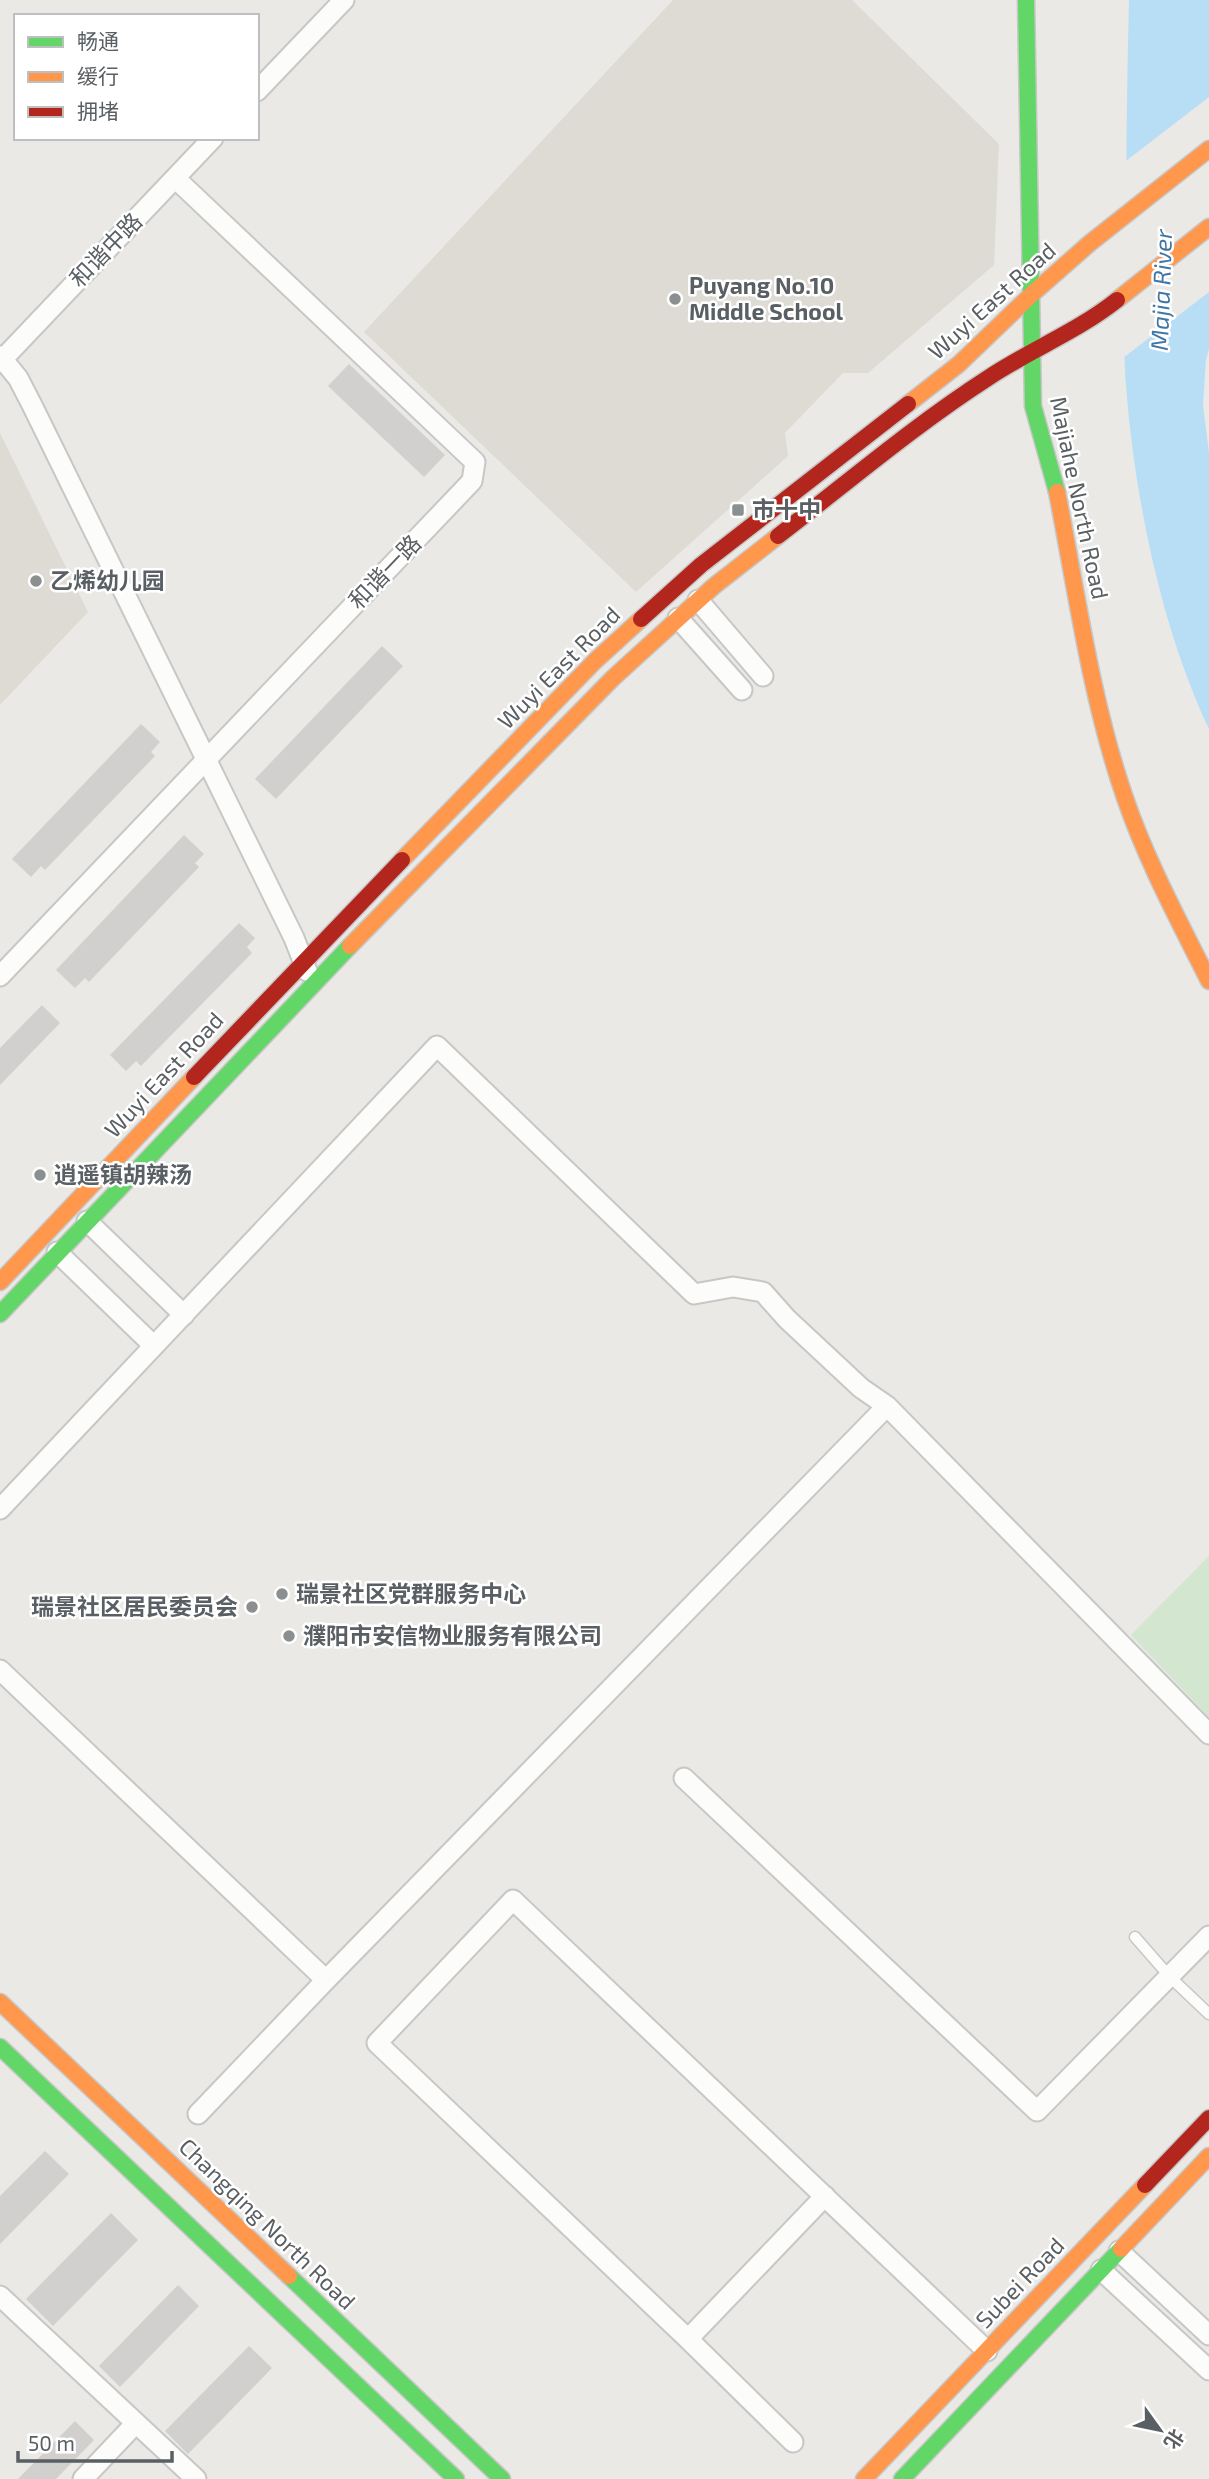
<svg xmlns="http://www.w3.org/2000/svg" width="1209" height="2479" font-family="'Exo 2','Noto Sans SC',sans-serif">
	<rect width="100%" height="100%" fill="#eae9e5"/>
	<path fill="#dedbd4" d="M673 0H852L999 144 994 265 868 373H843L785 433 788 456 636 592 364 332Z
		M0 433 88 612 0 705Z"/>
	<path fill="#d3e6d0" d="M1209 1556V1717L1131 1635Z"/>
	<path fill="#b8def6" d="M1129 0H1209V349L1206 360 1203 405 1209 453V729C1161 627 1135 499 1126 386 1122 338 1126 287 1126 238 1126 159 1127 79 1129 0Z"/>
	<path fill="#eae9e5" d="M1209 97V292L1123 358 1122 164Z"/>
	<path fill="#d1d0ce" d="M349 364 445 455 424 477 328 386Z
		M382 646 403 666 276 799 255 779Z
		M141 724 160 742 151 752 155 756 45 870 41 866 31 877 12 859Z
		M184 835 204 854 195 863 199 867 89 982 85 978 75 988 56 970Z
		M239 923 255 938 247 947 252 953 141 1066 136 1061 126 1071 110 1055Z
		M42 1005 60 1023 0 1085V1048Z
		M45 2151 69 2174 0 2244V2196Z
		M111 2213 138 2240 53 2326 26 2299Z
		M178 2285 199 2306 120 2387 99 2366Z
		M249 2346 272 2368 188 2454 165 2431Z
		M75 2421 94 2440 56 2479H18Z"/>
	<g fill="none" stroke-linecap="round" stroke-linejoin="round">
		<defs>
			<path id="lane" d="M1135 1937 1170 1977 1209 2014"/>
			<path id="street" d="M257 91 344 0
				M0 356 18 378 32 405 294 938 307 971
				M0 362 213 138
				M698 600 763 676
				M678 618 742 690
				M0 976 472 481 475 462 175 178
				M87 1221 184 1315
				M57 1252 154 1346
				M0 1509 437 1046 694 1294 733 1287 763 1292 787 1319 861 1388 887 1406 1209 1734
				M0 1670 326 1980
				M684 1778 1037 2111 1209 1936
				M198 2114 326 1980 887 1406
				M1119 2251 1209 2335
				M1101 2270 1209 2370
				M0 2296 196 2479
				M688 2339 825 2196
				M793 2442 688 2339 377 2043 513 1900 987 2351
				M83 2479 136 2423"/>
			<path id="fast" d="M1026 0 1033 406 1057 492
				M0 1314 350 946
				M0 2047 456 2479
				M289 2276 502 2479
				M902 2479 1121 2249"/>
			<path id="slow" d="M1117 300 1209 227
				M908 404 959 364 1032 294 1090 243 1209 149
				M1057 492C1077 594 1091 700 1125 798 1147 862 1179 921 1209 981
				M402 860 595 661 641 619
				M350 946 613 678 714 586 778 536
				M0 1282 194 1077
				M0 2002 289 2276
				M1121 2249 1209 2156
				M864 2479 1145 2185"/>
			<path id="jam" d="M778 536C847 483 915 425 988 378 1030 350 1078 331 1117 300
				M641 619 701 565 908 404
				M194 1077 402 860
				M1145 2185 1209 2118"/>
		</defs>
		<use href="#lane" stroke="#c7c7c7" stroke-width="13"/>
		<use href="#street" stroke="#c7c7c7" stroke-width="23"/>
		<use href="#fast" stroke="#c7c7c7" stroke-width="19"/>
		<use href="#slow" stroke="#c7c7c7" stroke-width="19"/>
		<use href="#jam" stroke="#c7c7c7" stroke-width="19"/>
		<use href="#lane" stroke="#fcfcfb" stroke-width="10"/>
		<use href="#street" stroke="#fcfcfb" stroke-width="19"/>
		<use href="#fast" stroke="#63d668" stroke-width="16"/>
		<use href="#slow" stroke="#ff974d" stroke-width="16"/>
		<use href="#jam" stroke="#b3261e" stroke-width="16"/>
	</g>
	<g fill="#8c8f90" stroke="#fff" stroke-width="2.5">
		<circle cx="675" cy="299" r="7"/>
		<rect x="731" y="503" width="14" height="14" rx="3.5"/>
		<circle cx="36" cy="581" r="7"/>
		<circle cx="40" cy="1175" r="7"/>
		<circle cx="282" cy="1594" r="7"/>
		<circle cx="252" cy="1607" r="7"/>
		<circle cx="289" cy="1636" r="7"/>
	</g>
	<g text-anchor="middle" stroke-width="5" stroke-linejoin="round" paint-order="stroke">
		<g font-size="23" fill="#5a5f63" stroke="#fff">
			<text transform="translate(106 250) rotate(-46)" y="8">和谐中路</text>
			<text transform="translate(992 301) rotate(-42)" y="8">Wuyi East Road</text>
			<text transform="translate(1079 498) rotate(78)" y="8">Majiahe North Road</text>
			<text transform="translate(385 572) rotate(-46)" y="8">和谐一路</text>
			<text transform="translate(559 668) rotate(-45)" y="8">Wuyi East Road</text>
			<text transform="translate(164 1075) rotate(-47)" y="8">Wuyi East Road</text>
			<text transform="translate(267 2224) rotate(44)" y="8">Changqing North Road</text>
			<text transform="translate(1020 2283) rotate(-46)" y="8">Subei Road</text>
		</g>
		<g font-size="23" font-weight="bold" fill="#5a5f63" stroke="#fff" text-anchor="start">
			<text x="689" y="294">Puyang No.10<tspan x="689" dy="26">Middle School</tspan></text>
			<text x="752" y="518">市十中</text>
			<text x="50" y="589">乙烯幼儿园</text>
			<text x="54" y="1183">逍遥镇胡辣汤</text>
			<text x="296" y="1602">瑞景社区党群服务中心</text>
			<text x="238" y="1615" text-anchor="end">瑞景社区居民委员会</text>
			<text x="303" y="1644">濮阳市安信物业服务有限公司</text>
		</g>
		<g font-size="24" font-style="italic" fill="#3e76a5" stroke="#fff">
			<text transform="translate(1162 290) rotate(-88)" y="8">Majia River</text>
		</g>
	</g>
	<rect x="14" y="14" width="245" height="126" fill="#ffffff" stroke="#bdbfc1" stroke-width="2"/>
	<rect x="28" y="37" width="35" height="10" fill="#63d668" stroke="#bdbfc1" stroke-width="2"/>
	<text x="77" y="49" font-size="21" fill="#5a5f63">畅通</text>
	<rect x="28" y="72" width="35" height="10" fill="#ff974d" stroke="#bdbfc1" stroke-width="2"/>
	<text x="77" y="84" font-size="21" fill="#5a5f63">缓行</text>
	<rect x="28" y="107" width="35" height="10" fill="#b3261e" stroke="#bdbfc1" stroke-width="2"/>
	<text x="77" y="119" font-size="21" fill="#5a5f63">拥堵</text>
	<g transform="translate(1160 2430) rotate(123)" stroke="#ffffff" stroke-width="5" paint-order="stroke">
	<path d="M0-5L12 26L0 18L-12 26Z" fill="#5a5f63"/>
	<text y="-10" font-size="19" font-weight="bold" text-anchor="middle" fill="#5a5f63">北</text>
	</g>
	<path d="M18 2451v10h154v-10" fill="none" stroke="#5a5f63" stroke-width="3.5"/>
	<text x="28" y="2451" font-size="21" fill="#5a5f63" stroke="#ffffff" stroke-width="5" paint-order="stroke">50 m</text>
</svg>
